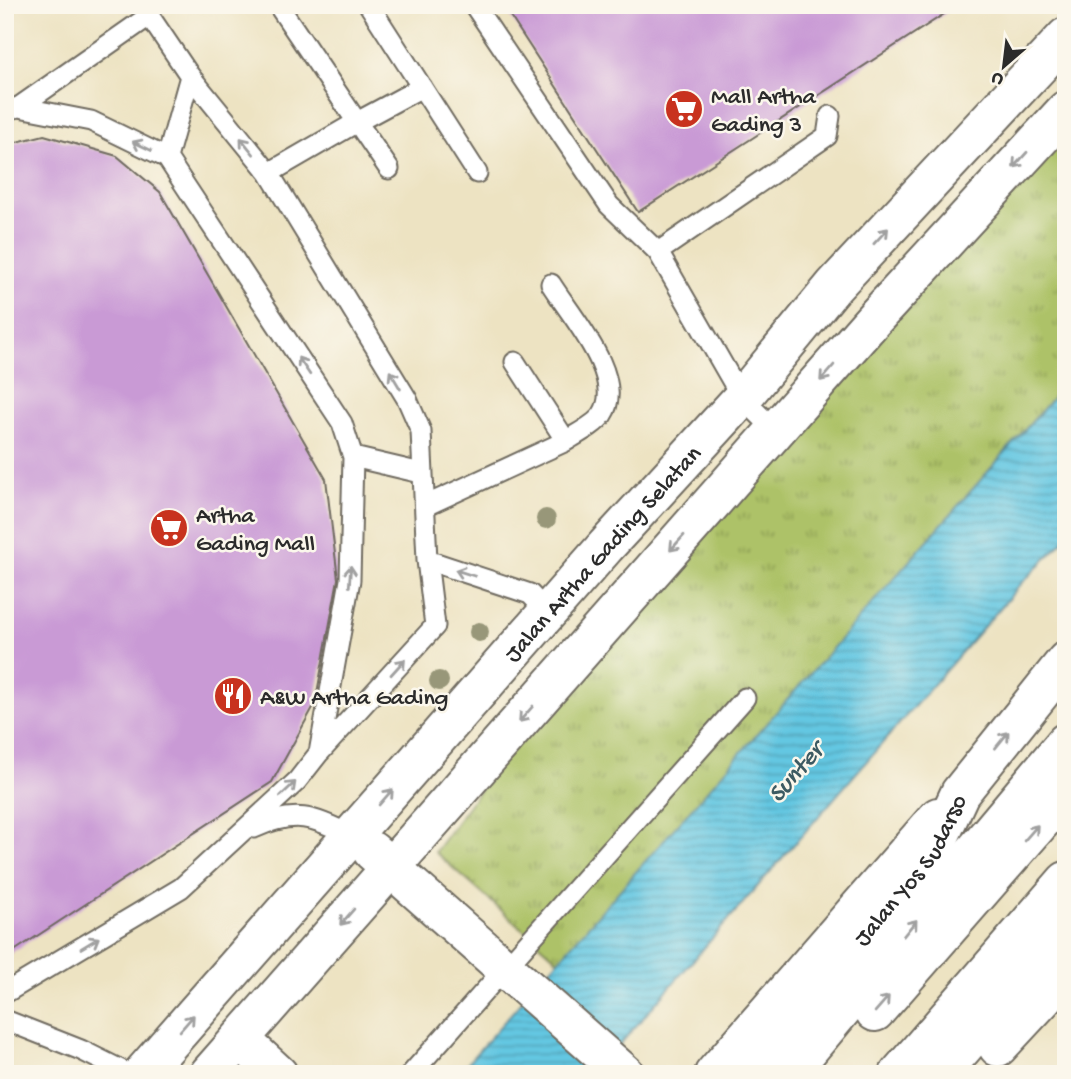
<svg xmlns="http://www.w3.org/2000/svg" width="1071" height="1079" font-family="'Gochi Hand',sans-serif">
	<defs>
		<pattern id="grass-tufts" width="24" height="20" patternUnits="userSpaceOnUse" patternTransform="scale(1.75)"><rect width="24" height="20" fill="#adc267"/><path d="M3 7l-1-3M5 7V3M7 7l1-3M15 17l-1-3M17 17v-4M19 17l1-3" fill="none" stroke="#8d9e55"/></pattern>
		<pattern id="water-rules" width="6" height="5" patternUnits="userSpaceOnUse" patternTransform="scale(1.75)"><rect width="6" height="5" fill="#64c7e2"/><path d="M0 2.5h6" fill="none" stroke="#53a2b7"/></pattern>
	</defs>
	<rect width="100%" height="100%" fill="#fbf7ec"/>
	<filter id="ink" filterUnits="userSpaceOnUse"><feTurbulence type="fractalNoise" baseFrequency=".0143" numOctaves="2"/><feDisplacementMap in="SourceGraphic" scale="14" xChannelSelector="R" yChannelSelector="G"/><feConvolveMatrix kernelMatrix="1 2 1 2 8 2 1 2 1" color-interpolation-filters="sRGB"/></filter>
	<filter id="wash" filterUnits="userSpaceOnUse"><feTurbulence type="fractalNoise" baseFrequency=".00686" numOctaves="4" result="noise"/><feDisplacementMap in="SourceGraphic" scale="28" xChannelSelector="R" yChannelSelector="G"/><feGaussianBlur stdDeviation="1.57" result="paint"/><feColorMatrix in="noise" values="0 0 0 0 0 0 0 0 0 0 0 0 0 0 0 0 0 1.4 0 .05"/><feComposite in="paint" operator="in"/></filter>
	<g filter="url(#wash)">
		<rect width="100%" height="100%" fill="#ede3c2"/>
		<path fill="url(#grass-tufts)" stroke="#6c7649" stroke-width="2" d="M1066 110V383L559 961 435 852 584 646Z"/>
		<path fill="url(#water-rules)" stroke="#487986" stroke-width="2" d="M1066 383V538L1021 584 594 1074H458Z"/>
		<g id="blocks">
			<path fill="#c99ad5" d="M503 5H958L638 212Z
				M44 135 117 156 160 192 326 479 338 579 315 704 272 782 5 957V145Z"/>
		</g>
	</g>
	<g filter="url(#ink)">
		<use href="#blocks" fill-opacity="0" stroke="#6f6b60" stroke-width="2"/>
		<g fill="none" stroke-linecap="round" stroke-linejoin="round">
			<defs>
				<path id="lane" d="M142 5 190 76 269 173 407 399 421 431 427 560 530 594 548 613
					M278 5 357 122 422 87
					M369 5 477 173
					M474 5 609 205 658 252 742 398 777 432
					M19 107 149 16
					M5 110 19 107 91 121 167 158 342 423 353 457 350 580 319 753 297 781 181 888 5 993
					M167 158 190 76
					M269 173 357 122 389 169
					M658 252 827 136 830 116
					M551 284C571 316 627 379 602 415 594 426 576 434 566 441
					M353 457 421 473
					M425 506 566 441 515 362
					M320 752 435 626 427 560
					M254 828C294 810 314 816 351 836
					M5 1020 81 1050 129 1074
					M411 1074 745 698"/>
				<g id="secondary">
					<path d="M372 851 625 1074"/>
					<path d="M240 1039 278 1074"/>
					<path id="s1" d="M142 1074 606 546 742 398 834 286 1066 37"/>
					<path d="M209 1074 872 321 1066 110"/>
					<path d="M714 1074 938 817"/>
				</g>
				<g id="highway">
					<path d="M875 1012 1066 793"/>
					<path d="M998 1047 1066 974"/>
					<path id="s2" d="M747 1074 932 853 960 793 1066 661"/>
					<path d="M788 1074 1066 742"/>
					<path d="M899 1074 1066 881"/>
					<path d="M940 1074 1066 929"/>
				</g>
			</defs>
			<use href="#lane" stroke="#6f6b60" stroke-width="23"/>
			<use href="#secondary" stroke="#6f6b60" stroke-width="42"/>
			<use href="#highway" stroke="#6f6b60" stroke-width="42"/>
			<use href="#lane" stroke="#fff" stroke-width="19"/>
			<use href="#secondary" stroke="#fff" stroke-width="38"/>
			<use href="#highway" stroke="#fff" stroke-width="38"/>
		</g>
		<g fill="#989779">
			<circle cx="546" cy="519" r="10"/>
			<circle cx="479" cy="632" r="10"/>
			<circle cx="439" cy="681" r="10"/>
		</g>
		<defs><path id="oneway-shaft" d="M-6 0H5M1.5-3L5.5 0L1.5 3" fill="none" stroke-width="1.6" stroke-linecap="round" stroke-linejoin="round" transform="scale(1.75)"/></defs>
		<g stroke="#a0a0a0">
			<use href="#oneway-shaft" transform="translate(142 146) rotate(-154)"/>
			<use href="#oneway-shaft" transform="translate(247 146) rotate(-129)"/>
			<use href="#oneway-shaft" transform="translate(1020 160) rotate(132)"/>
			<use href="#oneway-shaft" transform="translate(881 236) rotate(-47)"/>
			<use href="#oneway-shaft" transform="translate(304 366) rotate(-124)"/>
			<use href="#oneway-shaft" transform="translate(827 373) rotate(131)"/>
			<use href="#oneway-shaft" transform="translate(395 380) rotate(-121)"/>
			<use href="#oneway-shaft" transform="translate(677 543) rotate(132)"/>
			<use href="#oneway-shaft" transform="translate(465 573) rotate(-162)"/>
			<use href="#oneway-shaft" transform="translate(350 576) rotate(-86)"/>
			<use href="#oneway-shaft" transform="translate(398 667) rotate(-48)"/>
			<use href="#oneway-shaft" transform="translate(526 714) rotate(131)"/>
			<use href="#oneway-shaft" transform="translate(1002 740) rotate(-51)"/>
			<use href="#oneway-shaft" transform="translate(288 789) rotate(-44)"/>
			<use href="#oneway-shaft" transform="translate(386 797) rotate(-49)"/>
			<use href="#oneway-shaft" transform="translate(1031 833) rotate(-49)"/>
			<use href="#oneway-shaft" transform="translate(347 917) rotate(131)"/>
			<use href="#oneway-shaft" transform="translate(910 928) rotate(-51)"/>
			<use href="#oneway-shaft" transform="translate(90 943) rotate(-31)"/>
			<use href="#oneway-shaft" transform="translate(882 1004) rotate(-49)"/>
			<use href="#oneway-shaft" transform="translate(187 1023) rotate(-49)"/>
		</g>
	</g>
	<defs>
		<symbol id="supermarket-disc" viewBox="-11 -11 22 22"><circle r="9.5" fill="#c8321e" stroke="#fbf7ec"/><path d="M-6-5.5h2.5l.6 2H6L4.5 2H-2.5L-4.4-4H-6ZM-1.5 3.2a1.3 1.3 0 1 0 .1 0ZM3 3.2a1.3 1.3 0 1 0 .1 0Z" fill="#fff"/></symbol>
		<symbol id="restaurant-disc" viewBox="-11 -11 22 22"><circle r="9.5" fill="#c8321e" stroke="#fbf7ec"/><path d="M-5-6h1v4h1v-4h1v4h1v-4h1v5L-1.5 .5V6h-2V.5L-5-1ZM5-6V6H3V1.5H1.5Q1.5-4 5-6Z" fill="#fff"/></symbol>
	</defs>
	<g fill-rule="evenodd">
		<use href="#supermarket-disc" x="662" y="87" width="44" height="44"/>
		<use href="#supermarket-disc" x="147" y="506" width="44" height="44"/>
		<use href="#restaurant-disc" x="211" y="674" width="44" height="44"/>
	</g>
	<g text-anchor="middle" stroke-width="5" stroke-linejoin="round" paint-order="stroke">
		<g font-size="24" fill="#2b2b2b" stroke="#fbf7ec" text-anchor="start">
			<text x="711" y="103">Mall Artha<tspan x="711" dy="28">Gading 3</tspan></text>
			<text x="196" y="522">Artha<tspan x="196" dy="28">Gading Mall</tspan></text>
			<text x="260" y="704">A&amp;W Artha Gading</text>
		</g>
		<g font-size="24" fill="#2b2b2b" stroke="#fbf7ec">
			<text dy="8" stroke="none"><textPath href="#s1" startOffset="695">Jalan Artha Gading Selatan</textPath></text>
			<text dy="8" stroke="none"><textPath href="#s2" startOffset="262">Jalan Yos Sudarso</textPath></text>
		</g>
		<g font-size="26" font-style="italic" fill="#3c5a62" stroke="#fbf7ec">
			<text transform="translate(794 771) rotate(-49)" y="9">Sunter</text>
		</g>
	</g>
	<rect width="1071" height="1079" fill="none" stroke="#fbf7ec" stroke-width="28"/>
	<g transform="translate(1004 66) rotate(208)" stroke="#fbf7ec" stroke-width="5" paint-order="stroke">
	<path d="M0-5L12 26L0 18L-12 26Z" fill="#2b2b2b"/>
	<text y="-10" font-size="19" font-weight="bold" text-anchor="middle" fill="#2b2b2b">U</text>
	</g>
</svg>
